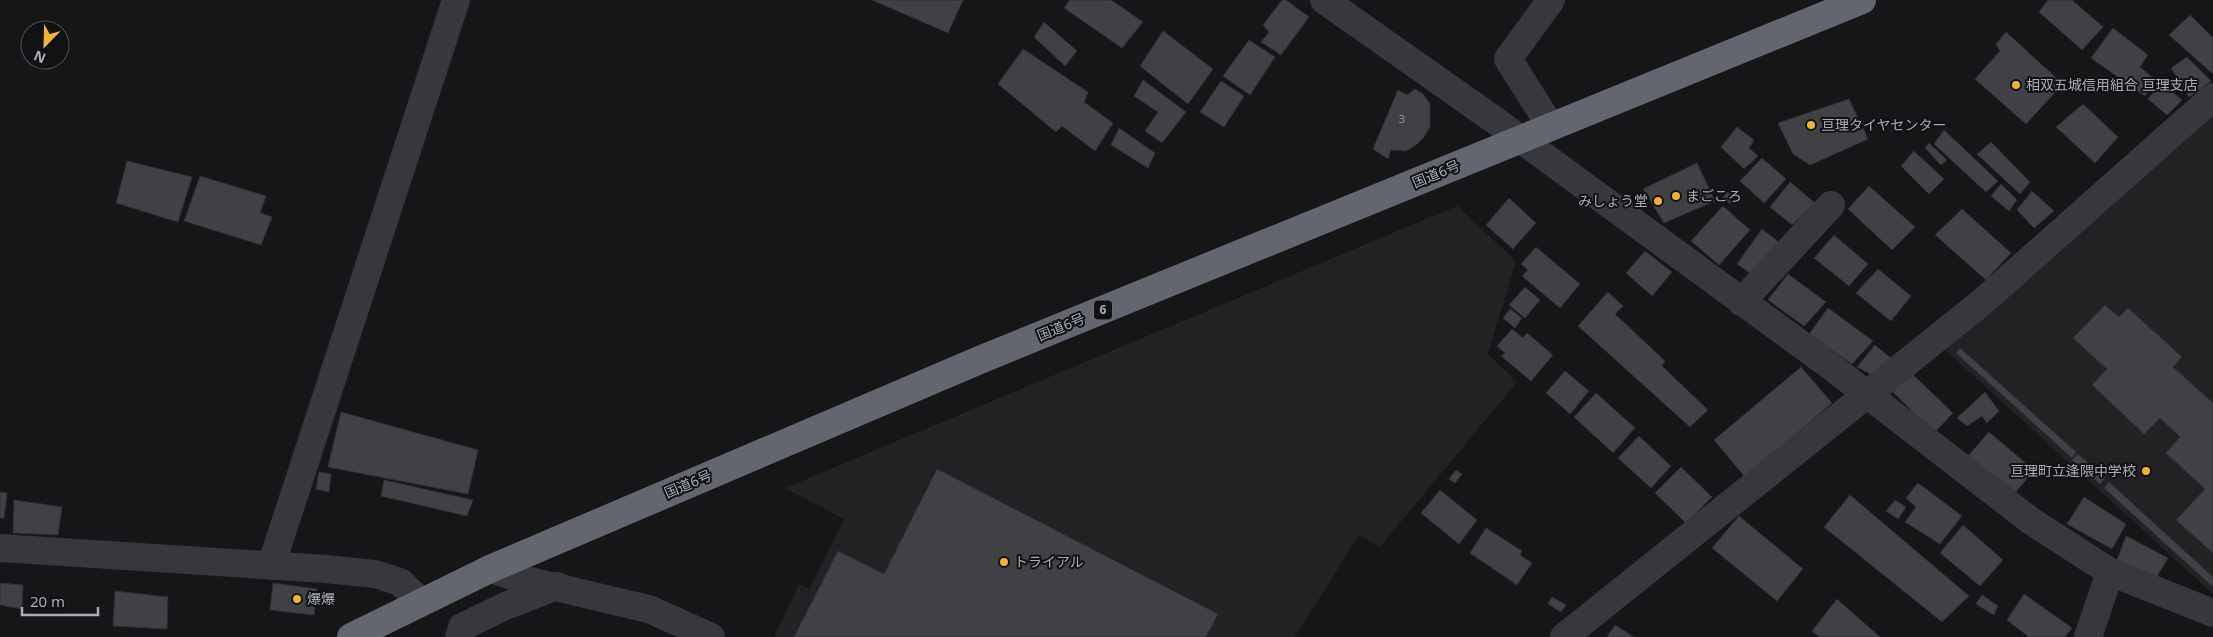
<svg xmlns="http://www.w3.org/2000/svg" width="2213" height="637" font-family="'Noto Sans','Noto Sans JP',sans-serif">
	<rect width="100%" height="100%" fill="#161618"/>
	<path fill="#222225" d="M2213 109V594L1943 348Z
		M1457 206 1516 261 1488 354 1517 382 1380 547 1359 535 1295 637H774L799 584 809 589 844 519 785 488Z"/>
	<path fill="#404145" stroke="#303034" d="M872 0H963L948 33Z
		M1070 0H1111L1143 22 1122 48 1064 8Z
		M1282 0H1286L1309 17 1281 55 1261 42 1269 32 1263 25Z
		M2048 0H2072L2103 27 2082 50 2039 12Z
		M2190 15 2213 38V74L2169 35Z
		M1044 22 1077 51 1065 66 1034 37Z
		M2113 28 2148 55 2140 67 2157 81 2145 96 2091 58Z
		M1163 31 1213 69 1188 104 1140 66Z
		M2006 32 2063 84 2026 124 1975 79 2000 51 1996 44Z
		M1249 40 1275 57 1250 95 1223 76Z
		M1023 49 1088 92 1084 102 1113 123 1095 151 1062 126 1056 132 998 84Z
		M2187 57 2211 81 2189 97 2171 68Z
		M1143 80 1186 112 1162 143 1145 131 1158 112 1134 96Z
		M1221 81 1244 96 1224 127 1200 112Z
		M2161 83 2182 100 2167 115 2148 99Z
		M1415 89 1423 94 1430 104V127L1424 137 1416 145 1406 151 1391 150 1388 159 1373 149 1398 90 1407 95Z
		M1849 99 1868 139 1810 165 1793 154 1778 123Z
		M2083 104 2118 137 2095 163 2056 127Z
		M1737 127 1754 140 1749 148 1758 156 1744 169 1721 147Z
		M1119 128 1155 153 1148 168 1111 145Z
		M1944 130 1998 181 1986 192 1934 144Z
		M1991 142 2030 182 2020 194 1977 154Z
		M1929 143 1947 160 1941 165 1925 148Z
		M1914 151 1944 179 1929 194 1901 166Z
		M1762 158 1786 179 1764 203 1740 181Z
		M127 161 192 177 178 222 116 203Z
		M1697 163 1715 201 1664 223 1643 189Z
		M200 176 266 196 260 213 272 217 261 245 184 221Z
		M1790 182 1815 203 1792 225 1770 207Z
		M2001 184 2017 200 2009 211 1991 196Z
		M1869 186 1915 227 1892 250 1848 209Z
		M2032 191 2054 211 2034 228 2017 210Z
		M1727 192 1734 196 1731 204 1722 199Z
		M1509 198 1536 223 1513 249 1486 225Z
		M1723 206 1750 230 1719 265 1691 241Z
		M1962 209 2011 253 1986 280 1935 235Z
		M1762 229 1785 247 1757 278 1737 264Z
		M1834 235 1868 264 1849 286 1814 258Z
		M1536 247 1580 284 1560 308 1522 276 1528 270 1521 264Z
		M1645 251 1672 272 1652 296 1626 273Z
		M1878 269 1911 296 1891 321 1856 293Z
		M1788 274 1826 302 1804 326 1768 300Z
		M1525 287 1540 300 1525 318 1509 305Z
		M1608 292 1623 306 1615 314 1665 361 1662 366 1708 410 1690 427 1578 326Z
		M2105 305 2119 317 2128 308 2182 357 2173 367 2213 403V553L2176 520 2205 489 2166 453 2180 437 2160 418 2144 434 2092 385 2107 369 2073 338Z
		M1828 308 1873 341 1852 364 1809 334Z
		M1510 309 1522 318 1515 328 1503 318Z
		M1512 329 1523 338 1527 333 1553 355 1531 381 1501 356 1505 353 1497 346Z
		M1875 345 1892 359 1876 377 1857 367Z
		M1960 348 2076 452 2072 458 1956 353Z
		M1801 367 1832 403 1745 477 1714 440Z
		M1565 371 1589 391 1570 414 1546 393Z
		M1909 371 1953 413 1934 433 1893 392Z
		M1985 392 1999 411 1987 423 1982 416 1967 426 1957 418Z
		M1596 393 1635 428 1613 453 1574 417Z
		M341 412 478 450 468 494 328 467Z
		M1989 432 2034 470 2016 492 1968 456Z
		M1639 436 1671 466 1651 488 1618 458Z
		M2078 454 2105 478 2100 484 2072 460Z
		M1681 467 1712 497 1686 523 1655 493Z
		M937 469 1218 614 1206 637H794L838 551 884 574Z
		M1456 470 1462 474 1455 483 1449 479Z
		M319 472 331 474 329 492 316 489Z
		M384 480 473 500 467 516 381 496Z
		M2109 482 2213 577V587L2104 488Z
		M1918 483 1962 516 1940 544 1905 522 1916 507 1906 498Z
		M1440 490 1477 520 1459 544 1421 513Z
		M0 492 7 493 4 518H0Z
		M1850 495 1969 596 1942 622 1824 527Z
		M2084 497 2126 524 2112 549 2067 524Z
		M14 500 62 507 58 535 13 533Z
		M1895 500 1906 507 1898 519 1886 511Z
		M1739 516 1803 569 1777 601 1712 548Z
		M1963 525 2003 560 1980 586 1940 553Z
		M1486 528 1522 551 1520 555 1532 563 1517 585 1470 553Z
		M2126 536 2168 558 2156 578 2117 560Z
		M0 583 23 585 22 609 0 605Z
		M273 583 317 589 314 615 270 610Z
		M115 591 168 597 167 629 113 626Z
		M2024 594 2072 628 2065 637H2029L2007 620Z
		M1982 595 1998 606 1994 615 1976 604Z
		M1552 597 1566 605 1561 612 1548 604Z
		M1837 599 1880 637H1819L1812 631Z
		M1615 625 1634 637H1607Z"/>
	<g fill="none" stroke-linecap="round" stroke-linejoin="round">
		<path stroke="#37383d" stroke-width="28" d="M1324 0 1493 119 1829 365 2031 521 2110 572 2213 613
			M1551 127 1508 59 1551 0
			M1741 302 1831 205
			M0 548 326 569 375 574 400 582 420 601
			M271 566 456 0
			M490 569 522 579 649 609 711 637
			M459 637 462 627 503 607 557 586
			M1564 637 1981 303 2213 97
			M2088 637 2110 572"/>
		<path stroke="#63666e" stroke-width="28" d="M351 637 490 569 982 359 1862 0"/>
	</g>
	<g fill="#f2b134" stroke="#111113" stroke-width="2">
		<circle cx="2016" cy="85" r="5"/>
		<circle cx="1811" cy="125" r="5"/>
		<circle cx="1676" cy="196" r="5"/>
		<circle cx="1658" cy="201" r="5"/>
		<circle cx="2146" cy="471" r="5"/>
		<circle cx="1004" cy="562" r="5"/>
		<circle cx="297" cy="599" r="5"/>
	</g>
	<g text-anchor="middle" stroke-width="4" stroke-linejoin="round" paint-order="stroke">
		<g font-size="11" fill="#8e929b">
			<text x="1402" y="123">3</text>
		</g>
		<rect fill="#111113" stroke="#7b7e86" stroke-width="1" x="1094" y="300.5" width="18" height="19" rx="4"/>
		<g font-size="12" font-weight="bold" fill="#a8adb8">
			<text x="1103" y="314">6</text>
		</g>
		<g font-size="14" fill="#a8adb8" stroke="#111113" text-anchor="start">
			<text x="2026" y="90">相双五城信用組合 亘理支店</text>
			<text x="1821" y="130">亘理タイヤセンター</text>
			<text x="1686" y="201">まごころ</text>
			<text x="1648" y="206" text-anchor="end">みしょう堂</text>
			<text x="2136" y="476" text-anchor="end">亘理町立逢隈中学校</text>
			<text x="1014" y="567">トライアル</text>
			<text x="307" y="604">爆爆</text>
		</g>
		<g font-size="14" fill="#a8adb8" stroke="#111113">
			<text transform="translate(1436 174) rotate(-22)" y="5">国道6号</text>
			<text transform="translate(1061 327) rotate(-22)" y="5">国道6号</text>
			<text transform="translate(688 484) rotate(-23)" y="5">国道6号</text>
		</g>
	</g>
	<g transform="translate(45 45) rotate(203)"><circle r="24" fill="#111113" stroke="#4d4f55"/>
	<path d="M0-4L9 19L0 12L-9 19Z" fill="#f2b134"/>
	<text y="-8" font-size="14" font-weight="bold" text-anchor="middle" fill="#a8adb8">N</text>
	</g>
	<path d="M22 607v8h76v-8" fill="none" stroke="#a8adb8" stroke-width="2.5"/>
	<text x="30" y="607" font-size="15" fill="#a8adb8" stroke="#111113" stroke-width="4" paint-order="stroke">20 m</text>
</svg>
